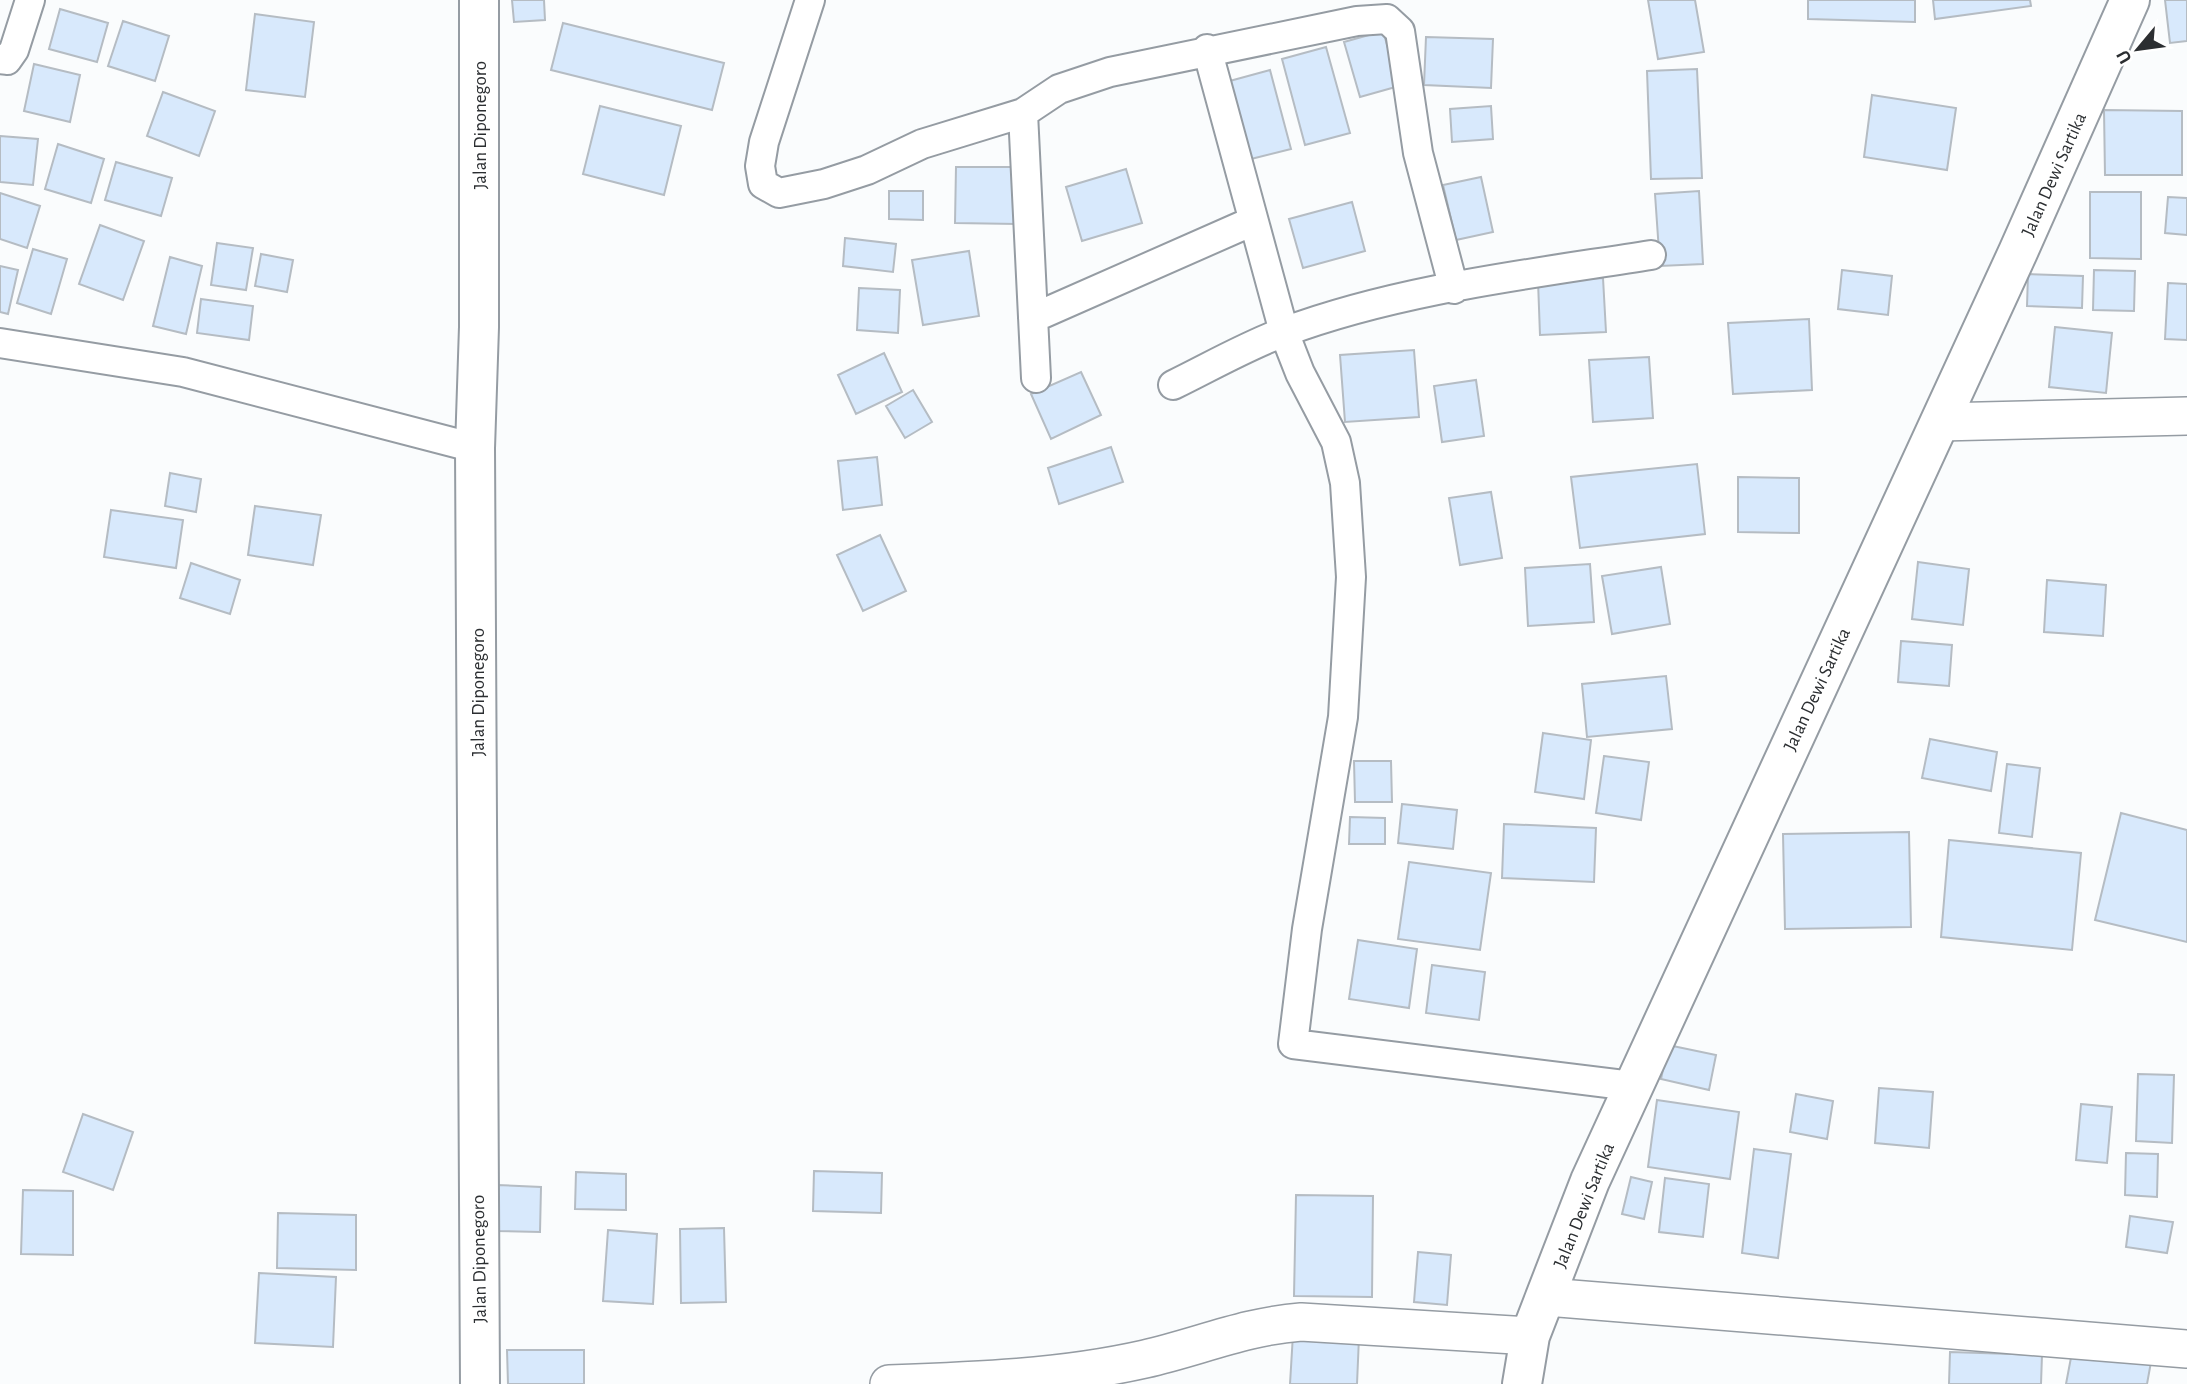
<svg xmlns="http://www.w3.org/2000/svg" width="2187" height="1384" font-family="'Alegreya Sans',sans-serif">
	<rect width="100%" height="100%" fill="#fafcfd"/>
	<path fill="#d8e9fc" stroke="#b5bcc3" stroke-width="2" d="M512 0H544L545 20 514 22Z
		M1648 0H1695L1704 52 1658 59Z
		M1808 0H1915V22L1808 19Z
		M1933 0H2030L2031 6 1935 19Z
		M2165 0H2187V41L2170 43Z
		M60 9 108 23 97 62 49 49Z
		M255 14 314 22 305 97 246 90Z
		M123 21 169 36 155 81 108 66Z
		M563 23 724 63 712 110 551 70Z
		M1383 31 1399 86 1360 97 1344 42Z
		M1426 37 1493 39 1491 88 1424 85Z
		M1326 47 1350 133 1305 145 1282 59Z
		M34 64 80 75 70 122 24 111Z
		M1697 69 1702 178 1651 179 1647 71Z
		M1270 70 1291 149 1247 160 1226 82Z
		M163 92 215 111 199 156 147 136Z
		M1872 95 1956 108 1947 170 1864 157Z
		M600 106 681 126 664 195 583 174Z
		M1491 106 1493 139 1452 142 1450 109Z
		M2104 110 2182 111V175H2105Z
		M0 136 38 139 33 185 0 182Z
		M58 144 104 159 91 203 45 189Z
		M116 162 172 178 161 216 105 200Z
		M956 167H1018L1017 224 955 223Z
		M1126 169 1142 223 1082 241 1066 187Z
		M1481 177 1493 232 1456 240 1443 185Z
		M889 191H923V220L889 219Z
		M1699 191 1703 264 1660 266 1655 194Z
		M2090 192H2141V259L2090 258Z
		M0 193 40 206 27 248 0 239Z
		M2168 197 2187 198V235L2165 233Z
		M1352 202 1365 251 1303 268 1289 219Z
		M100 225 144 241 123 300 79 284Z
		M845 238 896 244 893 272 843 266Z
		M217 243 253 248 246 290 211 285Z
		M33 249 67 259 51 314 17 303Z
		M969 251 979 316 923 325 912 260Z
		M261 254 293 260 287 292 255 286Z
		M170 257 202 266 186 334 153 326Z
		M0 266 18 270 8 314 0 312Z
		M1842 270 1892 276 1888 315 1838 309Z
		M2094 270 2135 271 2134 311 2093 310Z
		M2028 274 2083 276 2082 308 2027 306Z
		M1603 278 1606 332 1540 335 1538 281Z
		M2168 283 2187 284V340L2165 339Z
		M859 288 900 290 898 333 857 330Z
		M201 299 253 306 249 340 197 333Z
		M1809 319 1812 390 1733 394 1728 323Z
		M2055 327 2112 333 2106 393 2049 387Z
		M1414 350 1419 417 1345 422 1340 355Z
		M884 353 902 392 856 414 838 375Z
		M1649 357 1653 418 1593 422 1589 360Z
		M1081 372 1101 415 1051 439 1031 394Z
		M1476 380 1484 436 1442 442 1434 386Z
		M913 390 932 422 905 438 886 406Z
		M1111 447 1123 482 1059 504 1048 468Z
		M877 457 882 505 843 510 838 461Z
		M1697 464 1705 534 1580 548 1571 477Z
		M170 473 201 479 196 512 165 506Z
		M1738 477 1799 478V533L1738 532Z
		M1491 492 1502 558 1460 565 1449 498Z
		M255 506 321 515 313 565 248 555Z
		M111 510 183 520 176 568 104 557Z
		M880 535 906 591 863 611 837 555Z
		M1918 562 1969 569 1963 625 1912 619Z
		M191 563 240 580 230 614 180 598Z
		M1590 564 1594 622 1528 626 1525 568Z
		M1661 567 1670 624 1612 634 1602 576Z
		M2047 580 2106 585 2103 636 2044 632Z
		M1901 641 1952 645 1949 686 1898 682Z
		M1666 676 1672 729 1587 737 1582 684Z
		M1543 733 1591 740 1584 799 1535 792Z
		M1930 739 1997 752 1991 791 1922 778Z
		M1604 756 1649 762 1641 820 1596 813Z
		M1354 761H1391L1392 802H1355Z
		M2007 764 2040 768 2032 837 1999 833Z
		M1402 804 1457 810 1453 849 1398 843Z
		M2121 813 2187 830V942L2095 920Z
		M1350 817 1385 818V844H1349Z
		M1504 824 1596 828 1594 882 1502 878Z
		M1909 832 1911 927 1785 929 1783 834Z
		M1949 840 2081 853 2072 950 1941 937Z
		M1409 862 1491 873 1480 950 1398 939Z
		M1358 940 1417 949 1409 1008 1349 999Z
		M1432 965 1485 972 1479 1020 1426 1013Z
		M1668 1045 1716 1055 1709 1090 1661 1079Z
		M2138 1074 2174 1075 2172 1143 2136 1141Z
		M1879 1088 1933 1092 1929 1148 1875 1143Z
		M1796 1094 1833 1101 1827 1139 1790 1132Z
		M1657 1100 1739 1112 1730 1179 1648 1167Z
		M2081 1104 2112 1107 2107 1163 2076 1160Z
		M83 1114 133 1132 113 1190 63 1172Z
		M1754 1149 1791 1154 1778 1258 1742 1253Z
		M2126 1153 2158 1154 2157 1197 2125 1195Z
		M814 1171 882 1173 881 1213 813 1211Z
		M576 1172 626 1174V1210L575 1209Z
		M1631 1177 1652 1182 1644 1219 1622 1214Z
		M1665 1178 1709 1184 1703 1237 1659 1232Z
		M497 1185 541 1187 540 1232 496 1231Z
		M23 1190 73 1191V1255L21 1254Z
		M1296 1195 1373 1196 1372 1297 1294 1296Z
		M278 1213 356 1215V1270L277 1268Z
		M2130 1216 2173 1222 2167 1253 2126 1247Z
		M724 1228 726 1302 681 1303 680 1229Z
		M608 1230 657 1234 653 1304 603 1301Z
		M1418 1252 1451 1255 1447 1305 1414 1302Z
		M259 1273 336 1277 333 1347 255 1343Z
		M1293 1334 1359 1337 1357 1384H1290Z
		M2073 1347 2151 1362 2147 1384H2066Z
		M507 1350H584V1384H508Z
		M1950 1352 2042 1355 2041 1384H1949Z"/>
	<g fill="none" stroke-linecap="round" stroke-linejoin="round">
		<defs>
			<path id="pedestrian" d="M810 0 764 142 760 166 763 184 779 193 824 184 867 170 922 144 1023 113 1059 89 1110 72 1357 21 1387 19 1400 31 1418 153 1454 289
				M1207 49 1284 332 1300 373 1336 442 1345 483 1351 577 1343 717 1307 929 1293 1044 1632 1086
				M0 59 7 60 14 50 30 0
				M1023 113 1036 378
				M1033 318 1253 221
				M0 343 183 372 475 448
				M1173 385C1210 367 1246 346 1284 332 1399 289 1531 274 1651 255"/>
			<path id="minor" d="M1940 422 2187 416
				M1547 1297 2187 1349
				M889 1384C975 1381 1061 1378 1145 1359 1198 1347 1246 1326 1301 1322L1530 1336"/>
			<path id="tertiary" d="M479 0V327L475 448 480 1384
				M1522 1384 1530 1336 1590 1181 2018 252 2130 0"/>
		</defs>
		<use href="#pedestrian" stroke="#959ca3" stroke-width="32"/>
		<use href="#minor" stroke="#959ca3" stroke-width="40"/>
		<use href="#tertiary" stroke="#959ca3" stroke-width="42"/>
		<use href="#pedestrian" stroke="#fff" stroke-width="28"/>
		<use href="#minor" stroke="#fff" stroke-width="37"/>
		<use href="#tertiary" stroke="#fff" stroke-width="38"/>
	</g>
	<g text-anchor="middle" stroke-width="7" stroke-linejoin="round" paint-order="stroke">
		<g font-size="19" fill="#2b2e31" stroke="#fff">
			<text transform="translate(479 125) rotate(-90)" y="7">Jalan Diponegoro</text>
			<text transform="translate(2053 174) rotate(-66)" y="7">Jalan Dewi Sartika</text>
			<text transform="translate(1816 689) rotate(-65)" y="7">Jalan Dewi Sartika</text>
			<text transform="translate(477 692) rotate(-90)" y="7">Jalan Diponegoro</text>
			<text transform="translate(1583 1205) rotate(-68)" y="7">Jalan Dewi Sartika</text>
			<text transform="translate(478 1259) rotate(-91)" y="7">Jalan Diponegoro</text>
		</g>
	</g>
	<g transform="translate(2138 49) rotate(241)" stroke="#ffffff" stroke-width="5" paint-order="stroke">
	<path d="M0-5L12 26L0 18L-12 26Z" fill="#2b2e31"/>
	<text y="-10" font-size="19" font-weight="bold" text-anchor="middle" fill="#2b2e31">U</text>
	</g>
</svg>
